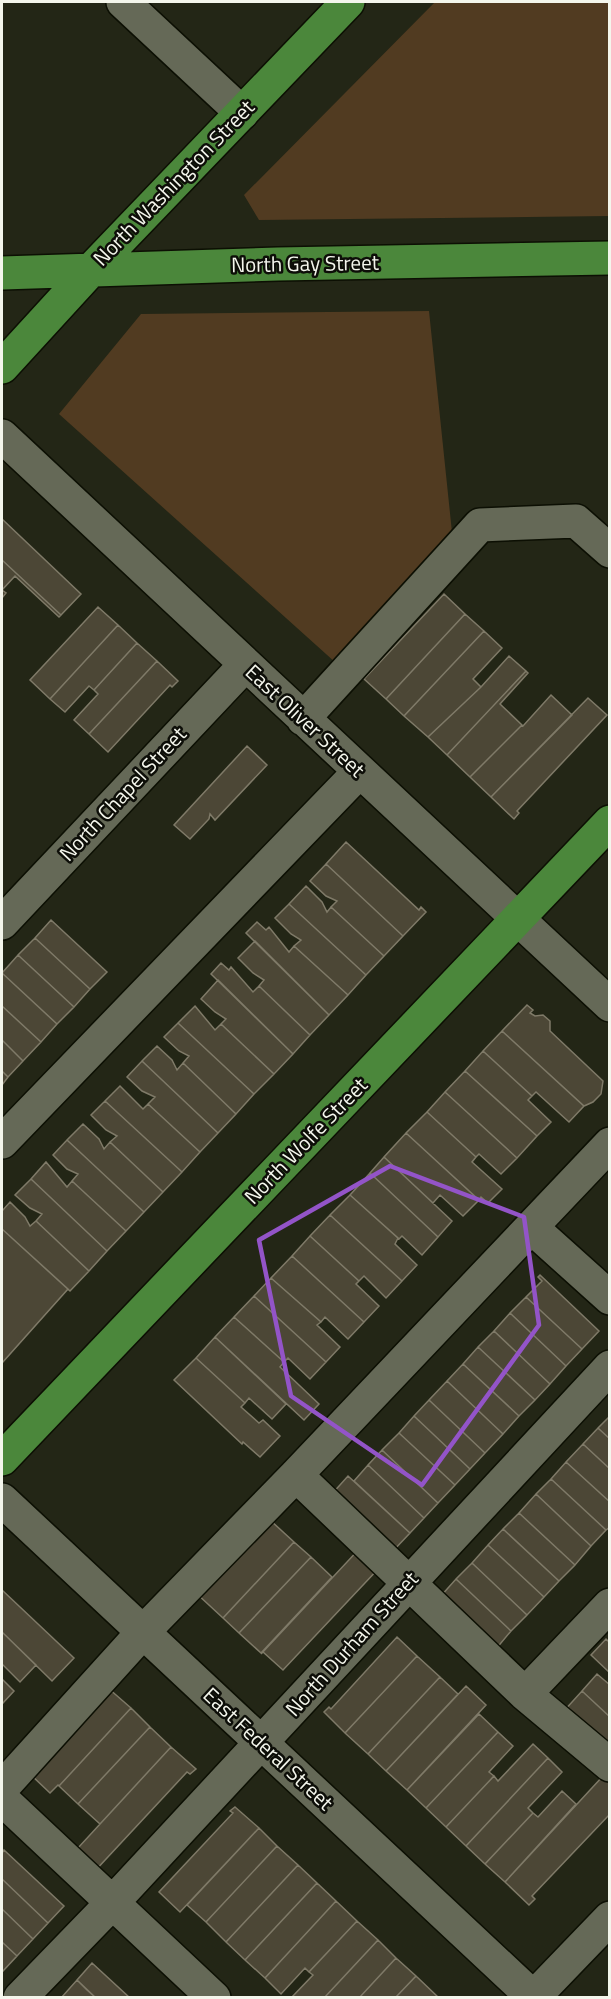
<svg xmlns="http://www.w3.org/2000/svg" width="611" height="1999" font-family="'Titillium Web',sans-serif">
	<rect width="100%" height="100%" fill="#232616"/>
	<path fill="#513b21" d="M435 2H609V216L259 220 244 195Z
		M429 311 453 542 336 663 59 414 141 314Z"/>
	<path fill="#4c4736" stroke="#7f7a68" stroke-width="1.5" d="M2 519 81 594 61 615 2 560Z
		M2 560 61 615 59 617 15 576 2 590 6 593 2 598Z
		M444 594 465 614 386 699 364 679Z
		M98 607 118 625 50 699 30 680Z
		M465 614 484 631 404 716 386 699Z
		M118 625 137 643 94 690 89 686 65 712 50 699Z
		M484 631 502 648 473 679 481 687 428 737 404 716Z
		M137 643 157 661 89 734 74 720 98 694 94 690Z
		M509 656 526 671 447 755 428 737 481 687Z
		M157 661 178 681 172 687 170 685 108 752 89 734Z
		M526 671 528 673 500 704 522 725 470 777 447 755Z
		M551 695 572 715 491 797 470 777 522 725 523 726Z
		M588 698 607 715 517 811 519 813 514 819 491 797Z
		M247 746 267 765 215 820 210 814 209 819 190 839 174 825Z
		M346 842 419 910 421 907 426 912 403 936 326 864Z
		M326 864 403 936 384 956 331 907 337 901 326 896 310 881Z
		M306 886 322 902 327 912 331 907 384 956 366 975 289 904Z
		M289 904 366 975 348 995 294 946 301 940 291 934 275 918Z
		M51 920 107 972 90 989 35 938Z
		M257 922 266 930 269 927 289 952 294 946 348 995 329 1015 246 933Z
		M35 938 90 989 74 1007 18 955Z
		M255 941 329 1015 310 1035 259 986 264 980 253 973 238 958Z
		M18 955 74 1007 57 1024 2 973Z
		M221 963 229 970 231 967 253 992 259 986 310 1035 293 1054 211 974Z
		M2 973 57 1024 41 1042 2 1006Z
		M218 980 293 1054 274 1074 221 1024 226 1019 215 1012 201 999Z
		M527 1005 533 1010 530 1013 535 1016 543 1015 550 1021V1031L603 1081 601 1094 593 1102 584 1106 502 1031Z
		M2 1006 41 1042 23 1061 2 1040Z
		M195 1006 215 1030 221 1024 274 1074 254 1094 178 1023Z
		M178 1023 254 1094 236 1114 183 1063 189 1056 179 1051 164 1037Z
		M502 1031 584 1106 569 1122 536 1092 532 1096 483 1051Z
		M2 1040 23 1061 8 1077 2 1071Z
		M157 1046 172 1060 177 1070 183 1063 236 1114 218 1133 142 1061Z
		M483 1051 532 1096 528 1100 551 1122 537 1136 465 1071Z
		M142 1061 218 1133 200 1152 148 1104 155 1097 142 1091 127 1077Z
		M2 1071 8 1077 2 1085Z
		M465 1071 537 1136 517 1158 445 1092Z
		M120 1086 143 1109 148 1104 200 1152 182 1172 105 1101Z
		M445 1092 517 1158 501 1174 479 1154 476 1157 427 1112Z
		M105 1101 182 1172 163 1192 110 1142 117 1136 106 1130 91 1115Z
		M427 1112 476 1157 472 1162 502 1189 488 1203 481 1197 479 1200 406 1133Z
		M83 1124 99 1139 104 1149 110 1142 163 1192 144 1212 67 1140Z
		M406 1133 479 1200 463 1216 440 1195 433 1203 384 1157Z
		M67 1140 144 1212 126 1231 72 1181 78 1174 67 1169 53 1155Z
		M384 1157 452 1221 438 1237 370 1173Z
		M46 1162 67 1187 72 1181 126 1231 107 1251 31 1179Z
		M370 1173 438 1237 422 1255 402 1236 399 1239 350 1195Z
		M31 1179 107 1251 89 1271 36 1221 42 1214 30 1208 15 1195Z
		M350 1195 398 1238 395 1244 417 1265 402 1281 330 1215Z
		M10 1202 25 1217 30 1226 36 1221 89 1271 70 1291 2 1229V1211Z
		M330 1215 402 1281 386 1298 364 1276 359 1281 310 1236Z
		M2 1229 68 1289 2 1363Z
		M310 1236 359 1281 356 1284 379 1306 364 1322 292 1256Z
		M292 1256 364 1322 348 1339 325 1317 321 1322 271 1278Z
		M540 1275 599 1331 582 1349 526 1297 542 1281 538 1277Z
		M271 1278 321 1322 317 1325 340 1347 326 1362 254 1296Z
		M254 1296 326 1362 310 1379 288 1358 284 1362 234 1317Z
		M526 1297 582 1349 566 1366 510 1313Z
		M510 1313 566 1366 550 1384 494 1331Z
		M234 1317 284 1362 280 1367 319 1404 304 1420 215 1337Z
		M494 1331 550 1384 535 1400 478 1347Z
		M215 1337 286 1404 272 1419 249 1398 245 1403 196 1358Z
		M478 1347 535 1400 519 1416 463 1364Z
		M196 1358 245 1403 241 1407 259 1423 263 1420 280 1436 260 1457 243 1442 242 1444 174 1380Z
		M463 1364 519 1416 503 1434 447 1381Z
		M447 1381 503 1434 485 1453 429 1400Z
		M429 1400 485 1453 470 1469 414 1416Z
		M414 1416 470 1469 455 1485 399 1433Z
		M610 1416V1439L598 1428Z
		M598 1428 610 1439V1469L583 1444Z
		M399 1433 455 1485 438 1503 382 1450Z
		M583 1444 610 1469V1502L566 1462Z
		M382 1450 438 1503 424 1518 368 1465Z
		M566 1462 610 1502V1527L606 1530 551 1479Z
		M368 1465 424 1518 410 1533 354 1481Z
		M348 1476 410 1533 392 1552 331 1495Z
		M551 1479 606 1530 591 1546 536 1494Z
		M536 1494 591 1546 575 1565 519 1513Z
		M519 1513 575 1565 559 1581 503 1529Z
		M270 1520 294 1542 223 1618 196 1593Z
		M503 1529 559 1581 544 1597 488 1545Z
		M294 1542 311 1557 239 1633 223 1618Z
		M488 1545 544 1597 527 1615 472 1563Z
		M361 1547 380 1567 283 1670 263 1652 261 1654Z
		M311 1557 332 1577 261 1653 239 1633Z
		M472 1563 527 1615 511 1631 456 1579Z
		M456 1579 511 1631 496 1649 440 1597Z
		M2 1590 74 1658 52 1681 2 1632Z
		M2 1632 36 1665 20 1682 2 1664Z
		M397 1637 417 1656 345 1733 324 1712 329 1707 331 1709Z
		M606 1639 610 1643V1673L591 1655Z
		M417 1656 440 1677 368 1754 345 1733Z
		M597 1674 610 1685V1717L582 1691Z
		M440 1677 458 1694 386 1771 368 1754Z
		M2 1679 14 1691 2 1704Z
		M466 1686 486 1705 407 1790 386 1771Z
		M108 1688 131 1708 59 1786 58 1785 50 1793 30 1774Z
		M582 1691 610 1717V1754L563 1712Z
		M131 1708 150 1727 78 1804 59 1786Z
		M479 1714 498 1732 426 1808 407 1790Z
		M150 1727 171 1747 100 1824 78 1804Z
		M498 1732 513 1746 489 1772 494 1776 446 1827 426 1808Z
		M533 1744 548 1758 466 1846 446 1827 494 1776 498 1781Z
		M171 1747 196 1769 190 1774 187 1772 93 1873 77 1849Z
		M548 1758 562 1772 528 1808 533 1813 485 1864 466 1846Z
		M603 1776 610 1782V1814L532 1896 535 1899 529 1905 505 1882Z
		M562 1791 576 1804 505 1882 485 1864 533 1813 538 1817Z
		M235 1807 259 1828 180 1912 159 1892 233 1813 230 1811Z
		M259 1828 277 1846 206 1922 187 1905Z
		M277 1846 298 1865 226 1942 206 1922Z
		M4 1850 64 1906 48 1923 2 1879V1853Z
		M298 1865 317 1883 245 1960 226 1942Z
		M2 1879 48 1923 33 1939 2 1909Z
		M317 1883 336 1901 265 1978 245 1960Z
		M336 1901 357 1921 309 1972 305 1968 281 1994 265 1978Z
		M2 1909 33 1939 17 1956 2 1942Z
		M357 1921 378 1940 324 1998H291L313 1975 309 1972Z
		M378 1940 396 1958 359 1998H324Z
		M2 1942 17 1956 2 1972Z
		M396 1958 416 1976 395 1998H359Z
		M92 1963 130 1998H96L77 1980Z
		M416 1976 439 1998H395Z
		M77 1980 87 1990 96 1998H61Z"/>
	<g fill="none" stroke-linecap="round" stroke-linejoin="round">
		<defs>
			<path id="minor" d="M123 2 242 113
				M2 436 610 1005
				M303 719 480 525 576 521 610 551
				M2 923 245 665
				M2 1142 360 771
				M531 1227 610 1298
				M296 1475 525 1694 610 1765
				M2 1500 534 1998
				M525 1694 610 1605
				M2 1788 143 1632 296 1475 610 1144
				M2 1799 214 1998
				M20 1998 113 1902 610 1367
				M533 1998 610 1918"/>
			<path id="major" d="M2 273 278 264 610 258
				M2 367 89 272 348 2
				M2 1459 610 822"/>
		</defs>
		<use href="#minor" stroke="#0c0f03" stroke-width="36"/>
		<use href="#major" stroke="#0c0f03" stroke-width="36"/>
		<use href="#minor" stroke="#656957" stroke-width="33"/>
		<use href="#major" stroke="#4b873b" stroke-width="33"/>
	</g>
	<path fill="none" stroke="#9354c8" stroke-width="4.5" stroke-linejoin="round" d="M390 1166 524 1217 539 1325 422 1485 291 1396 259 1240Z"/>
	<g text-anchor="middle" stroke-width="5" stroke-linejoin="round" paint-order="stroke">
		<g font-size="21" fill="#f4f6ec" stroke="#0d0e08">
			<text transform="translate(174 183) rotate(-46)" y="7">North Washington Street</text>
			<text transform="translate(305 264) rotate(-1)" y="7">North Gay Street</text>
			<text transform="translate(305 721) rotate(43)" y="7">East Oliver Street</text>
			<text transform="translate(123 794) rotate(-47)" y="7">North Chapel Street</text>
			<text transform="translate(306 1141) rotate(-46)" y="7">North Wolfe Street</text>
			<text transform="translate(352 1644) rotate(-48)" y="7">North Durham Street</text>
			<text transform="translate(268 1749) rotate(43)" y="7">East Federal Street</text>
		</g>
	</g>
	<rect width="611" height="1999" fill="none" stroke="#f4f6ec" stroke-width="6"/>
</svg>
